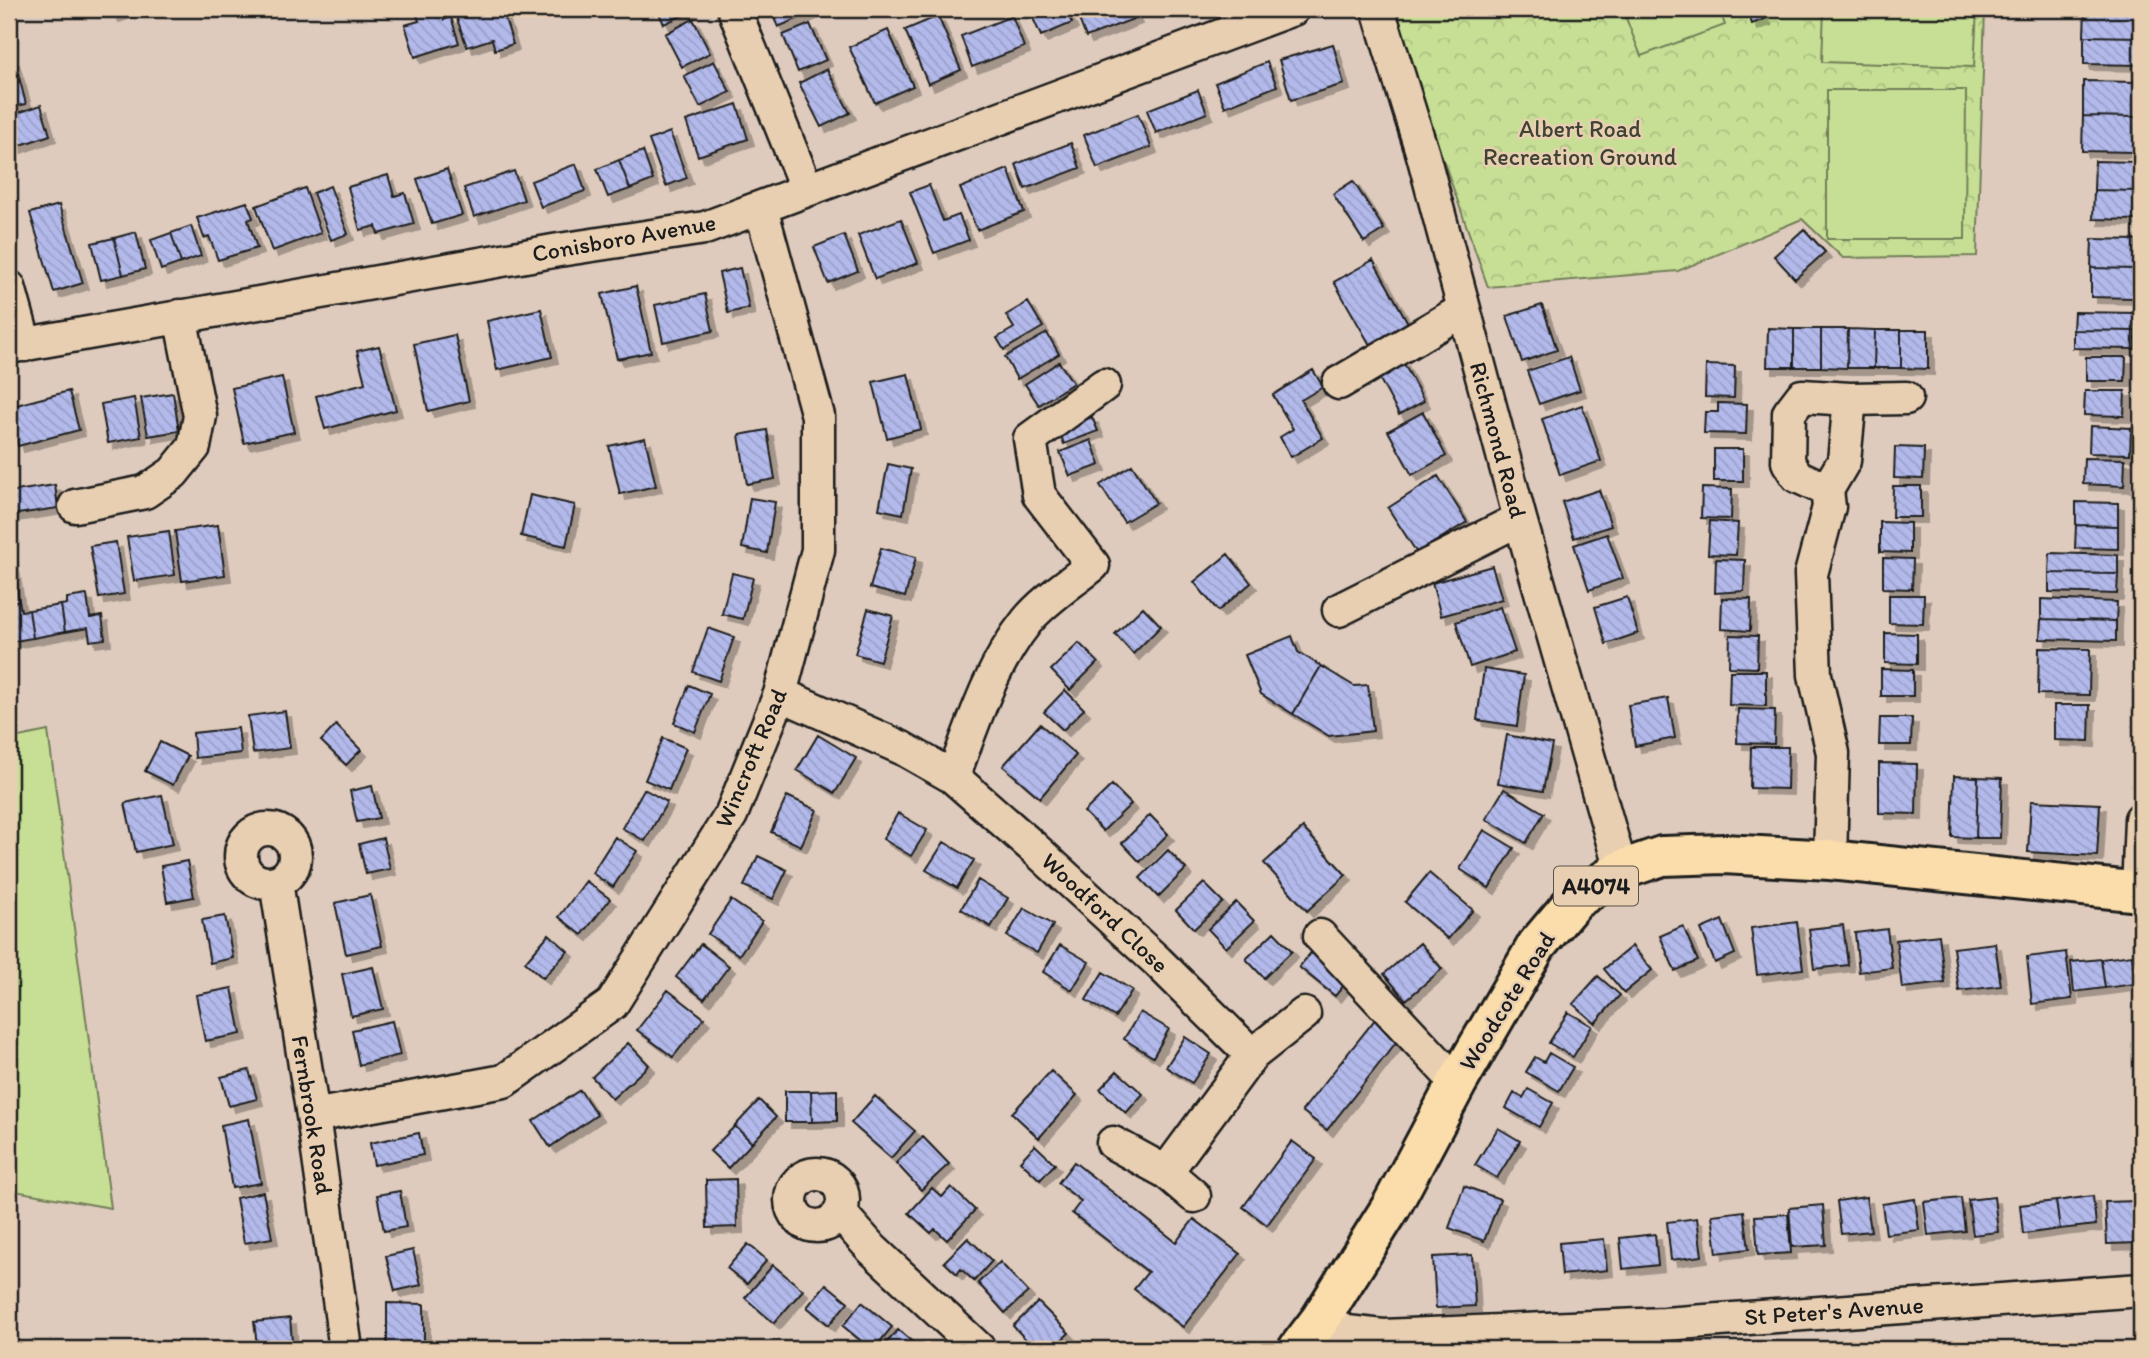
<svg xmlns="http://www.w3.org/2000/svg" width="2150" height="1358" font-family="Itim,sans-serif">
	<defs>
		<pattern id="park-crowns" width="20" height="18" patternUnits="userSpaceOnUse" patternTransform="scale(1.75)"><rect width="20" height="18" fill="#c7df95"/><path d="M2 6a3 3 0 1 1 6 0M12 15a3 3 0 1 1 6 0" fill="none" stroke="#aabf80"/></pattern>
		<pattern id="building-back-hatch" width="6" height="6" patternUnits="userSpaceOnUse" patternTransform="scale(1.75)"><rect width="6" height="6" fill="#b3baeb"/><path d="M-1 5l2 2M0 0l6 6M5-1l2 2" fill="none" stroke="#999fc9"/></pattern>
		<filter id="shadow"><feDropShadow dx="6" dy="6" stdDeviation="0" flood-color="#0004"/></filter>
	</defs>
	<rect width="100%" height="100%" fill="#decbbd"/>
	<filter id="ink" filterUnits="userSpaceOnUse"><feTurbulence type="fractalNoise" baseFrequency=".0143" numOctaves="2"/><feDisplacementMap in="SourceGraphic" scale="14" xChannelSelector="R" yChannelSelector="G"/><feConvolveMatrix kernelMatrix="1 2 1 2 8 2 1 2 1" color-interpolation-filters="sRGB"/></filter>
	<g filter="url(#ink)">
		<path fill="url(#park-crowns)" stroke="#727e58" stroke-width="2" d="M1390 9H1985L1977 256 1843 258 1802 219 1678 271 1488 287Z"/>
		<path fill="#c7df95" stroke="#727e58" stroke-width="2" d="M1651 9H1719L1725 25 1641 56 1626 18Z
			M1824 9H1977L1974 67 1822 62Z
			M1827 90H1966L1965 239H1827Z
			M48 731 111 1208 9 1190V739Z"/>
		<path fill="url(#building-back-hatch)" stroke="#1c1c1c" stroke-width="2" filter="url(#shadow)" d="M110 9H134L113 16Z
			M415 9H441L444 20 451 17 459 43 415 57 405 25 419 21Z
			M479 9H502L513 44 495 50 492 39 467 47 456 16Z
			M657 9H690L692 11 664 24Z
			M770 9H818V10L778 27Z
			M1029 9H1066L1072 23 1041 36Z
			M1075 9H1132L1136 18 1086 37Z
			M1761 9 1765 19 1752 24 1747 10Z
			M2085 9H2141L2140 37 2084 36Z
			M938 16 961 70 928 84 905 30Z
			M1012 16 1024 47 972 67 961 36Z
			M693 19 710 53 682 67 665 34Z
			M810 24 826 60 798 72 783 35Z
			M888 30 913 86 875 103 849 47Z
			M2084 36 2140 37V65L2084 64Z
			M1333 44 1344 84 1291 100 1279 60Z
			M13 59 20 81 9 84V60Z
			M714 61 730 92 700 107 684 76Z
			M1267 62 1277 86 1225 107 1215 83Z
			M827 69 850 113 821 127 799 83Z
			M20 81 26 104 9 108V84Z
			M2083 81 2137 82 2136 117 2083 116Z
			M1198 90 1207 113 1156 133 1147 110Z
			M737 104 748 139 698 156 686 121Z
			M41 105 50 135 15 147 9 128V116Z
			M1138 114 1151 147 1097 168 1084 135Z
			M2083 116 2136 117 2135 152 2082 151Z
			M670 132 687 178 666 186 649 140Z
			M1071 143 1080 168 1025 189 1016 164Z
			M643 151 653 180 630 189 619 160Z
			M619 160 630 189 608 197 597 169Z
			M2095 161 2138 162V191L2094 190Z
			M576 164 585 191 541 207 531 181Z
			M447 169 462 215 432 224 417 179Z
			M1008 169 1024 212 977 230 960 188Z
			M514 171 524 200 474 217 464 188Z
			M388 175 394 196 405 193 414 224 378 234 376 226 360 230 348 187Z
			M1353 181 1384 229 1364 242 1333 194Z
			M929 185 943 221 959 215 969 240 934 253 910 192Z
			M330 186 348 234 331 240 313 193Z
			M305 188 321 233 272 251 256 206Z
			M2094 190 2138 191 2137 220 2093 219Z
			M247 202 253 218 248 220 257 248 218 260 209 236 204 238 197 218Z
			M59 205 83 283 54 292 30 213Z
			M901 219 918 263 875 279 858 235Z
			M191 226 201 256 181 263 171 233Z
			M1804 229 1825 252 1795 279 1774 256Z
			M136 232 145 269 123 275 114 238Z
			M171 233 181 263 161 270 151 240Z
			M844 235 858 271 828 283 814 247Z
			M114 238 123 275 101 280 92 243Z
			M2092 239 2136 240 2135 269 2091 268Z
			M1373 260 1408 323 1370 345 1334 282Z
			M740 268 749 308 728 313 719 273Z
			M2091 268 2135 269 2134 298 2091 297Z
			M636 286 651 352 617 359 602 294Z
			M705 294 713 331 663 342 655 305Z
			M1028 302 1043 327 1004 350 997 338 1014 328 1006 315Z
			M1542 305 1557 350 1522 362 1507 316Z
			M541 309 552 357 497 370 487 321Z
			M2074 312 2136 313 2135 331 2073 330Z
			M1768 328 1794 329V367H1767Z
			M1794 329H1821V367H1794Z
			M1821 329H1848L1847 368 1821 367Z
			M1848 329 1875 330 1874 368H1847Z
			M1875 330H1901V368H1874Z
			M1901 330H1928V369L1901 368Z
			M2073 330 2135 331V349L2073 348Z
			M1047 333 1059 354 1017 379 1005 357Z
			M455 335 469 401 428 411 414 344Z
			M379 346 396 410 325 429 316 396 365 383 357 351Z
			M1569 357 1580 390 1539 404 1527 371Z
			M2086 357H2126L2125 381H2086Z
			M1402 360 1424 401 1399 415 1377 374Z
			M1059 362 1073 383 1039 405 1025 384Z
			M1706 365 1735 366 1734 398 1705 397Z
			M1313 370 1323 387 1301 400 1323 438 1291 457 1280 437 1293 429 1273 395Z
			M908 374 921 429 887 438 873 382Z
			M282 377 294 432 244 443 232 388Z
			M69 391 79 430 18 446 9 407Z
			M2085 391H2125L2124 416 2084 415Z
			M173 393 179 431 148 436 141 398Z
			M134 398 141 437 108 443 101 404Z
			M1718 403 1747 404 1746 434 1704 433 1705 412H1718Z
			M1582 405 1601 461 1560 475 1542 419Z
			M1423 412 1446 456 1412 475 1388 431Z
			M1092 417 1098 431 1064 444 1059 430Z
			M2090 426 2131 428 2130 454 2089 453Z
			M767 430 775 479 747 484 739 435Z
			M645 438 656 486 620 494 609 446Z
			M1091 440 1100 465 1070 476 1060 452Z
			M1895 447 1924 448 1923 479 1894 478Z
			M1714 449H1743V481H1714Z
			M2084 458 2125 459 2124 486 2083 484Z
			M888 464 911 469 903 514 879 509Z
			M1132 465 1156 503 1124 522 1100 485Z
			M1438 476 1467 522 1417 553 1388 508Z
			M55 485 58 508 11 515 9 492Z
			M1893 486H1921V517H1892Z
			M1702 488 1732 489 1731 519 1701 518Z
			M1599 490 1611 526 1574 538 1562 502Z
			M530 495 575 505 566 546 521 536Z
			M750 498 775 502 767 553 742 548Z
			M2076 502 2118 503V526L2076 525Z
			M1710 521 1738 523 1736 555 1708 554Z
			M1880 522 1910 523V553L1880 552Z
			M218 525 225 575 182 581 175 531Z
			M2076 525 2118 526V549L2075 548Z
			M169 531 175 575 134 581 127 537Z
			M1607 534 1623 578 1589 590 1574 545Z
			M116 542 124 594 99 598 90 546Z
			M9 543 14 571 9 572Z
			M881 548 916 557 905 597 870 588Z
			M2050 553 2118 555V574L2049 573Z
			M1228 554 1251 583 1218 611 1194 582Z
			M1883 558 1913 559 1912 589 1883 588Z
			M1716 559 1745 560 1744 591 1715 593Z
			M1492 566 1502 599 1441 616 1432 583Z
			M14 571 19 601 9 603V572Z
			M732 573 753 578 743 619 722 614Z
			M2049 573 2118 574 2117 594 2049 592Z
			M87 595 90 618 102 616 105 639 90 641 88 628 65 632 61 605 67 604V598Z
			M1889 595H1924L1923 624 1889 623Z
			M1627 597 1638 633 1606 644 1595 607Z
			M1722 598 1751 599 1750 631 1721 629Z
			M2041 599 2117 602 2116 621 2041 619Z
			M19 601 21 611 29 610 33 638 9 642V603Z
			M61 605 65 632 33 638 29 610Z
			M1143 607 1161 626 1133 654 1115 634Z
			M1500 607 1515 652 1470 667 1456 622Z
			M868 609 893 616 880 661 855 654Z
			M2041 619 2116 621V641L2040 639Z
			M708 628 734 637 719 681 693 672Z
			M1885 633 1917 634V664L1885 663Z
			M1730 635 1758 636 1757 668 1729 667Z
			M1292 636 1298 652 1321 666 1293 714 1261 694 1245 655Z
			M1079 643 1098 662 1070 690 1051 670Z
			M2039 648 2090 649 2089 695 2038 694Z
			M1321 666 1354 686 1368 685 1373 731 1329 736 1293 714Z
			M1484 669 1524 675 1517 726 1477 720Z
			M1881 669 1913 670V696H1881Z
			M1730 671H1766V706L1729 705Z
			M689 685 710 694 695 732 674 723Z
			M1065 690 1084 709 1063 730 1044 712Z
			M1668 698 1675 738 1635 746 1628 705Z
			M2054 705H2090L2089 741 2054 740Z
			M1738 709 1775 710 1774 744 1737 743Z
			M285 711 290 748 253 753 248 716Z
			M1880 718H1912L1911 745H1879Z
			M1040 724 1076 755 1040 798 1003 766Z
			M336 725 361 750 346 765 321 741Z
			M238 728 241 753 195 758 193 733Z
			M818 735 856 758 835 793 797 770Z
			M1507 735 1552 744 1543 791 1498 783Z
			M663 738 686 748 669 790 645 780Z
			M160 742 188 756 173 785 145 771Z
			M1751 747H1788L1787 789 1750 788Z
			M1879 763 1917 764 1916 814 1879 813Z
			M1954 776 1978 777 1976 838 1952 837Z
			M1978 777 2002 778 2000 838H1976Z
			M1112 785 1131 804 1103 831 1084 812Z
			M372 786 379 818 357 822 350 791Z
			M644 789 667 802 645 841 622 828Z
			M1504 789 1544 813 1526 843 1486 819Z
			M162 795 173 844 136 852 125 803Z
			M787 796 817 810 801 846 771 832Z
			M2031 801 2100 804 2097 856 2028 852Z
			M898 813 927 830 911 856 883 839Z
			M1150 815 1168 834 1140 862 1122 843Z
			M1303 828 1346 875 1307 911 1264 863Z
			M1484 830 1514 848 1489 888 1460 869Z
			M615 837 637 851 613 887 592 873Z
			M383 838 390 869 366 874 359 844Z
			M944 842 974 860 957 888 926 870Z
			M1168 850 1186 869 1158 897 1140 878Z
			M758 856 787 870 773 899 744 886Z
			M187 861 194 897 167 902 161 866Z
			M1429 873 1473 910 1448 939 1405 902Z
			M978 880 1008 898 991 927 961 909Z
			M586 881 610 899 582 935 559 917Z
			M1204 883 1223 902 1194 929 1176 910Z
			M370 895 382 946 346 954 335 903Z
			M731 900 762 921 739 955 708 934Z
			M1236 902 1254 921 1226 948 1208 929Z
			M1024 908 1053 925 1037 953 1007 936Z
			M225 916 233 958 210 963 202 920Z
			M1722 920 1735 954 1715 963 1701 929Z
			M1797 922 1803 969 1757 975 1751 928Z
			M1843 925 1848 965 1814 969 1809 929Z
			M1683 926 1698 961 1675 971 1660 936Z
			M1887 929 1892 968 1859 972 1855 933Z
			M1274 932 1292 951 1264 978 1246 959Z
			M549 934 568 951 543 978 525 962Z
			M1939 935 1945 983 1902 988 1896 940Z
			M1420 943 1442 969 1406 1000 1384 974Z
			M1995 943 2001 986 1959 991 1953 948Z
			M701 944 729 966 704 999 676 977Z
			M1060 945 1089 962 1072 990 1043 972Z
			M1632 946 1652 970 1624 993 1604 969Z
			M1314 949 1350 978 1335 996 1299 967Z
			M2066 952 2072 999 2032 1004 2027 957Z
			M2132 955 2135 984 2105 988 2101 959Z
			M2101 959 2105 988 2074 992 2071 962Z
			M373 967 383 1009 351 1016 342 974Z
			M1103 972 1132 990 1115 1017 1086 1000Z
			M1598 976 1620 995 1595 1023 1573 1004Z
			M232 988 241 1034 205 1041 196 995Z
			M668 990 704 1018 673 1057 637 1030Z
			M1140 1012 1169 1029 1153 1057 1124 1039Z
			M1381 1012 1405 1031 1327 1130 1302 1111Z
			M1568 1012 1592 1026 1573 1057 1549 1043Z
			M392 1021 400 1055 359 1065 352 1030Z
			M1185 1037 1211 1054 1192 1083 1166 1067Z
			M628 1043 649 1065 612 1099 592 1077Z
			M1549 1053 1573 1067 1559 1091 1526 1072 1535 1057 1544 1062Z
			M249 1070 257 1099 229 1106 221 1077Z
			M1051 1071 1077 1095 1039 1138 1012 1113Z
			M1117 1071 1143 1094 1126 1113 1100 1089Z
			M1528 1089 1553 1103 1539 1127 1506 1108 1514 1093 1523 1098Z
			M580 1090 597 1115 550 1147 533 1121Z
			M837 1090V1121L812 1122 811 1091Z
			M785 1091H811L812 1122H785Z
			M875 1096 915 1131 891 1158 851 1123Z
			M759 1100 776 1117 752 1143 735 1126Z
			M249 1119 261 1183 232 1188 221 1125Z
			M735 1126 752 1143 728 1168 710 1151Z
			M1498 1128 1520 1141 1497 1178 1475 1165Z
			M419 1133 423 1155 374 1165 370 1143Z
			M923 1137 949 1164 921 1190 896 1163Z
			M1292 1141 1316 1159 1267 1225 1243 1207Z
			M1035 1145 1055 1164 1040 1180 1020 1161Z
			M1074 1162 1176 1242 1194 1219 1240 1254 1183 1327 1134 1289 1148 1272 1072 1213 1081 1201 1058 1183Z
			M736 1179 737 1227 707 1228 706 1180Z
			M1464 1186 1500 1199 1484 1241 1449 1228Z
			M951 1187 975 1210 947 1240 935 1229 931 1233 909 1213 932 1188 942 1197Z
			M400 1191 406 1227 384 1231 377 1195Z
			M263 1192 272 1238 244 1243 236 1198Z
			M2093 1196 2096 1225 2060 1229 2056 1201Z
			M1866 1197 1871 1231 1841 1234 1837 1201Z
			M1994 1197 1998 1232 1973 1235 1968 1200Z
			M1961 1198 1965 1231 1928 1235 1924 1202Z
			M1915 1199 1919 1230 1886 1234 1882 1204Z
			M2141 1200V1242L2139 1243 2137 1201Z
			M2056 1201 2060 1229 2023 1234 2020 1205Z
			M2137 1201 2139 1243 2107 1244 2105 1202Z
			M1823 1205 1826 1245 1792 1247 1789 1208Z
			M1744 1211 1749 1249 1717 1253 1712 1215Z
			M1788 1214 1791 1253 1758 1255 1755 1216Z
			M1697 1218 1702 1256 1671 1260 1667 1222Z
			M1655 1234 1658 1265 1623 1269 1620 1238Z
			M968 1238 992 1261 974 1281 961 1269 957 1274 944 1262Z
			M1604 1239 1607 1270 1562 1275 1559 1243Z
			M748 1244 767 1260 747 1284 727 1268Z
			M413 1250 421 1285 395 1291 386 1256Z
			M1472 1255 1475 1306 1436 1308 1433 1257Z
			M1000 1262 1028 1292 1005 1313 978 1283Z
			M773 1265 803 1290 774 1323 745 1298Z
			M826 1284 848 1302 829 1325 807 1307Z
			M862 1302 892 1327 874 1349H871L843 1326Z
			M1038 1302 1069 1333 1052 1349H1035L1013 1326Z
			M387 1303 424 1304V1349H387Z
			M290 1318 292 1341 257 1345 254 1322Z
			M898 1330 921 1349H881Z
			M292 1341 293 1349H258L257 1345Z"/>
		<g fill="none" stroke-linecap="round" stroke-linejoin="round">
			<defs>
				<path id="minor" d="M734 9 807 190
					M1378 9 1423 155 1520 519 1621 870
					M9 287 25 345
					M9 347 559 250 705 228 1293 9
					M1339 383 1463 310
					M1850 399 1906 398
					M1827 490 1844 461 1850 399 1802 396 1789 413 1788 462 1797 476 1827 490 1829 507 1811 574 1815 675 1833 753 1830 860
					M75 506 145 492 173 473 194 447 200 416 180 316
					M1339 610 1520 519
					M780 694 902 748 953 777 1034 848 1157 961 1252 1055 1304 1014
					M953 777C973 724 991 666 1027 621 1043 601 1072 582 1093 565L1039 495 1030 439 1104 385
					M241 856a27 27 0 1 1 54 0a27 27 0 1 1-54 0Z
					M276 882 313 1116 346 1349
					M2138 892 2141 819
					M1320 936 1457 1083
					M313 1116 504 1081 612 1004 731 815 780 694 818 550V416L761 208
					M1113 1143 1166 1172 1194 1196
					M1166 1172 1252 1055
					M791 1200a26 26 0 1 1 52 0a26 26 0 1 1-52 0Z
					M840 1213 872 1249 979 1349
					M1320 1320 1347 1332 1383 1336 1664 1324 2141 1290"/>
				<path id="major" d="M1298 1349 1320 1320 1391 1207 1457 1083 1537 945 1575 900 1621 870 1662 856 1724 854 1830 860 2141 892"/>
			</defs>
			<use href="#minor" stroke="#1c1c1c" stroke-width="37"/>
			<use href="#major" stroke="#1c1c1c" stroke-width="44"/>
			<use href="#minor" stroke="#e9cfb1" stroke-width="32"/>
			<use href="#major" stroke="#faddab" stroke-width="38"/>
		</g>
	</g>
	<g text-anchor="middle" stroke-width="5" stroke-linejoin="round" paint-order="stroke">
		<rect fill="#e9cfb1" stroke="#5a5249" stroke-width="2" x="1554" y="866.5" width="84" height="39" rx="5"/>
		<g font-size="23" font-weight="bold" fill="#1c1c1c">
			<text x="1596" y="894">A4074</text>
		</g>
		<g font-size="24" fill="#3e4334" stroke="#e9cfb1">
			<text x="1580" y="137">Albert Road<tspan x="1580" dy="28">Recreation Ground</tspan></text>
		</g>
		<g font-size="24" fill="#1c1c1c" stroke="#e9cfb1">
			<text transform="translate(624 238) rotate(-10)" y="8">Conisboro Avenue</text>
			<text transform="translate(1498 440) rotate(75)" y="8">Richmond Road</text>
			<text transform="translate(751 758) rotate(-67)" y="8">Wincroft Road</text>
			<text transform="translate(1105 913) rotate(43)" y="8">Woodford Close</text>
			<text transform="translate(1507 1001) rotate(-58)" y="8">Woodcote Road</text>
			<text transform="translate(312 1115) rotate(81)" y="8">Fernbrook Road</text>
			<text transform="translate(1834 1311) rotate(-4)" y="8">St Peter's Avenue</text>
		</g>
	</g>
	<rect width="2150" height="1358" fill="none" stroke="#e9cfb1" stroke-width="35"/>
	<rect x="18" y="18" width="2115" height="1323" fill="none" stroke="#1c1c1c" stroke-width="2.5" filter="url(#ink)"/>
</svg>
